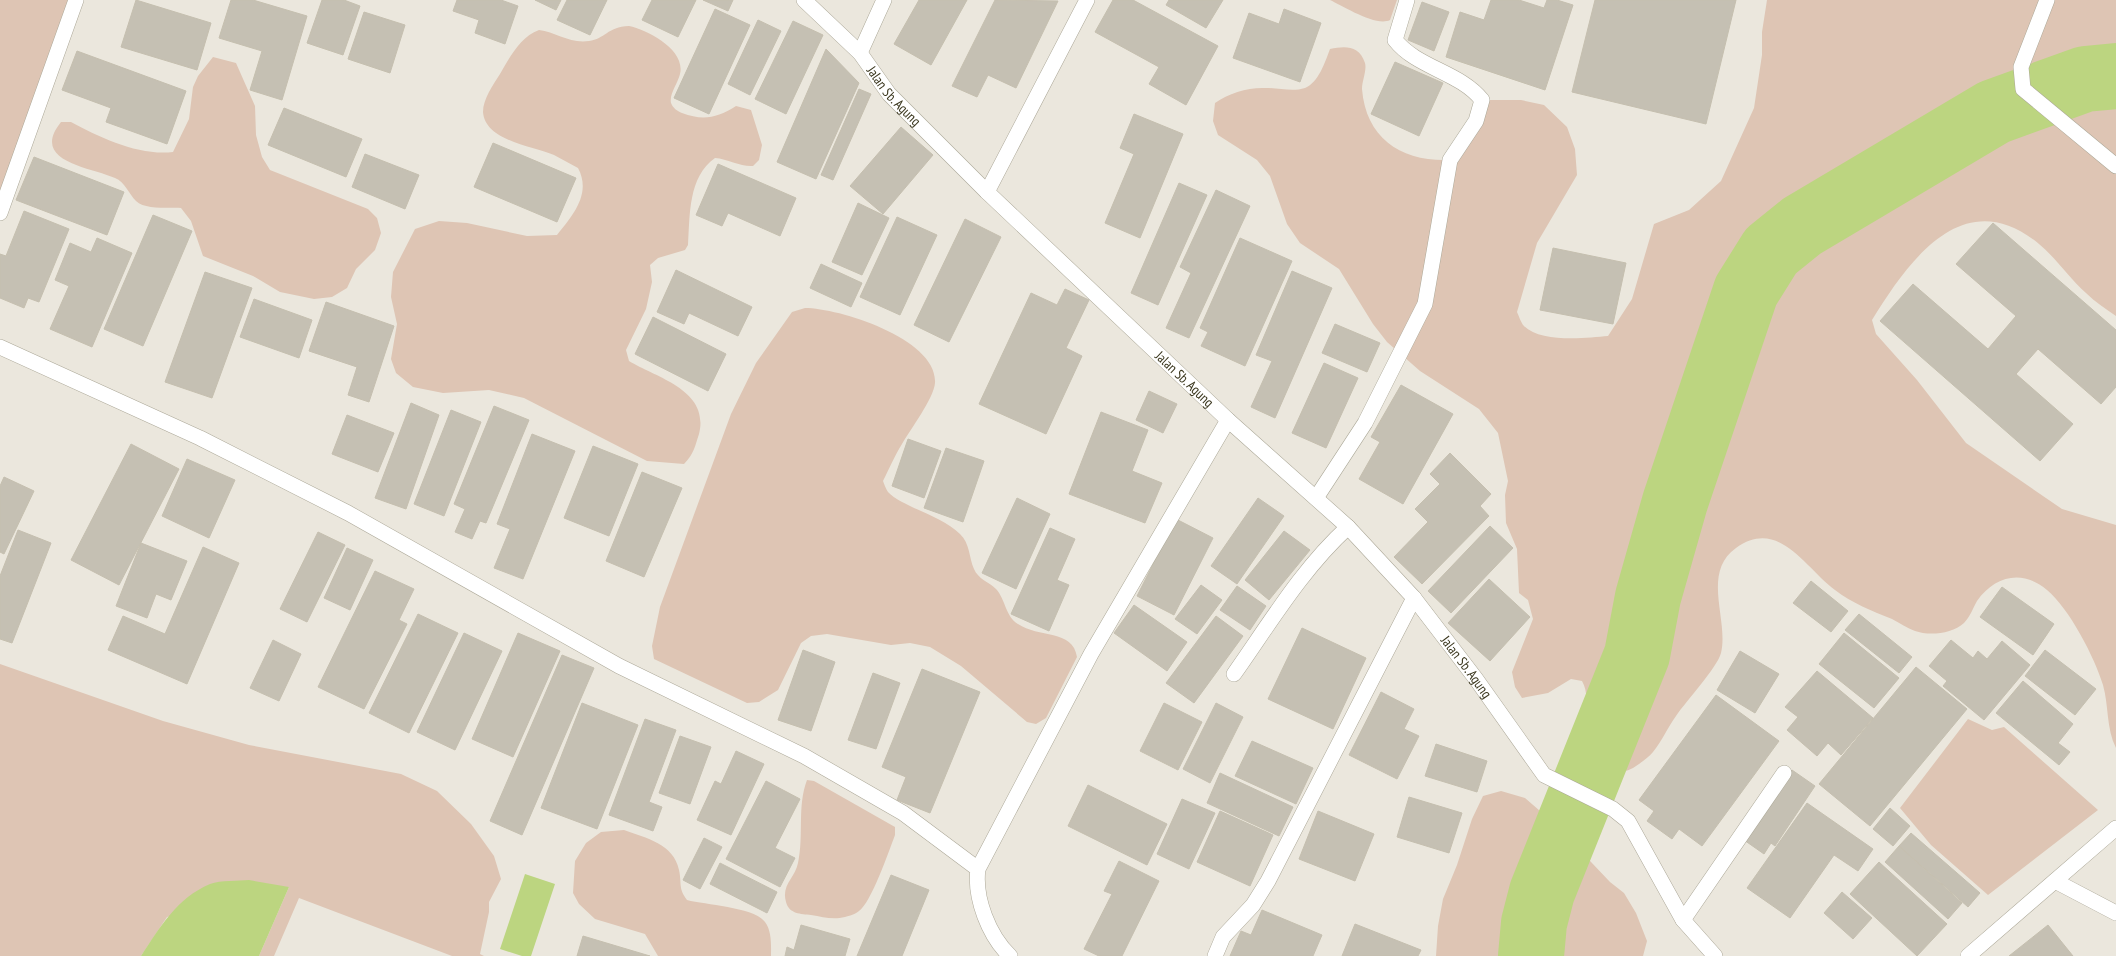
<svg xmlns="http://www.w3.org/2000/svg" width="2116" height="956" font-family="'PT Sans Narrow',sans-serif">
	<rect width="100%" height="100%" fill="#ebe7dd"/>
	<path fill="#dec5b4" d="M0 0H77L0 215Z
		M1330 0H1397L1390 20C1376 27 1343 6 1330 0Z
		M1767 0H2116V316C2106 309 2095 302 2086 293 2069 278 2056 258 2039 244 1964 182 1909 260 1872 320L1876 334 1917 380 1966 443 2062 509 2116 525V748C2106 728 2109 706 2103 685 2095 658 2069 608 2047 590 2022 569 1995 576 1977 601 1973 608 1970 617 1964 623 1952 634 1929 636 1915 631 1907 628 1900 623 1892 619 1872 611 1852 603 1835 590 1805 568 1779 517 1736 548 1701 573 1729 620 1721 653 1717 668 1686 701 1676 716 1668 727 1662 741 1653 752 1648 758 1639 764 1633 768 1618 776 1598 772 1583 768 1581 763 1579 757 1578 752 1577 729 1594 702 1582 681L1571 679 1548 693 1522 698 1515 687 1512 672 1533 619 1528 600 1519 593 1517 549 1506 523 1505 495 1508 481 1498 433 1479 409 1420 371 1387 342 1373 324 1339 269 1300 243 1287 224 1270 176 1257 160 1218 135 1213 121 1215 103C1229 93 1249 87 1266 88 1279 88 1293 92 1305 88 1319 82 1325 62 1330 49 1345 46 1359 45 1365 63 1367 70 1362 81 1362 89 1366 139 1402 162 1450 160L1482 100H1521L1544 105 1567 127 1575 149 1577 175 1537 243 1517 312C1519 316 1521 323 1524 326 1541 343 1586 338 1608 336L1632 299 1654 224 1689 210 1721 181 1754 108 1762 55V32Z
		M629 26C648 30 686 50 680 74 678 83 669 94 671 103 673 108 677 111 682 113 703 121 717 118 736 106L751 110 762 145 759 160 753 166C741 167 728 159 715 158 688 177 690 215 688 245L685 250 658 258 650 265 652 282 646 309 626 350 629 361C657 378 710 390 699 434 695 446 694 454 684 464L647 461 524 398 489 390 443 393 413 387 396 373 391 359 397 324 391 297 393 272 415 229 439 221 467 223 527 236 557 235C572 216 592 194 578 168 570 164 562 159 554 155 533 146 485 141 483 112 483 99 493 85 500 74 510 57 520 37 539 30 556 32 570 44 589 41 605 39 607 27 629 26Z
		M213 57 236 63 255 106 256 135 262 157 270 170 368 209 377 218 381 233 375 250 356 269 347 288 332 297 314 299 280 292 253 276 203 256 191 221 181 208C168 207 145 210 136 201 129 194 125 182 115 178 91 167 29 162 61 122H71C101 138 139 156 173 152L189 119 193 87 198 76Z
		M805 308C839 308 938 339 935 383 934 398 910 430 902 444 895 455 889 469 883 481 884 484 886 489 888 492 902 507 941 515 960 534 970 543 969 558 974 569 978 579 989 582 996 589 1006 600 1005 616 1018 624 1038 638 1073 629 1077 657L1046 718 1036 724 1027 722 961 666 930 647 910 643 891 645 827 634 811 636 801 643 778 690 759 702 747 703 654 659 652 646 660 607 731 414 756 363 792 312Z
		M0 664 163 721 249 745 401 774 437 791 471 824 494 856 501 879 489 902V912L480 954 484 956H452L299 898 274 956H259L289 887 167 917 141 956H0Z
		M1968 719 1992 730 2004 727 2098 810 1988 895 1931 845 1900 808Z
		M807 780 814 781 895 827V835C889 851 871 903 859 911 856 914 849 916 845 917 833 920 823 917 811 915 801 914 789 914 786 902 781 885 795 878 798 863 804 836 797 806 807 780Z
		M1501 791 1525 798 1555 824 1610 882 1624 893 1636 913 1647 941 1643 956H1436L1438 926 1443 899 1457 865 1472 819 1483 796Z
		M624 830C646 838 674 844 679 870 682 884 678 888 687 900 706 905 754 907 765 922 772 931 771 946 771 956H658L645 934 595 919 579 904 573 893 575 861 586 843 601 832Z"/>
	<path fill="#bcd580" d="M525 874 555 884 531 956H522L500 949Z
		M249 880 289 887 259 956H141C160 927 177 898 210 884 221 880 238 881 249 880Z"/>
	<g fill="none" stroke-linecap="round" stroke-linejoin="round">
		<path stroke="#bcd580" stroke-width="66" d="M1531 956 1534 923 1542 892 1637 655 1648 597 1675 502 1746 291 1771 251 1802 226 1994 112 2085 79 2116 76"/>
	</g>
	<path fill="#c5c0b3" stroke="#c5bfaf" d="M136 0 211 23 197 70 121 47Z
		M231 0H253L307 16 282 100 250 90 262 51 219 38Z
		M322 0H344L360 6 343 55 307 43Z
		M457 0H501L518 6 505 44 475 33 479 20 453 11Z
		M535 0H561L556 10Z
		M567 0H607L590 35 557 20Z
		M652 0H696L678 37 642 20Z
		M703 0H733L728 11Z
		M919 0H967L931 65 894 44Z
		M995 0 1058 1 1016 88 988 75 977 97 952 86Z
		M1113 0H1133L1218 46 1186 105 1149 84 1159 67 1095 32Z
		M1169 0H1223L1206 28 1166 5Z
		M1491 0H1519L1544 8 1547 0H1557L1573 5 1545 90 1446 57 1460 12 1484 20Z
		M1595 0H1736L1706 124 1572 92Z
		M1422 2 1449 12 1434 51 1408 40Z
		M715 9 750 25 709 114 674 98Z
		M1284 9 1321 23 1300 82 1233 58 1249 13 1279 24Z
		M364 12 405 25 390 73 348 59Z
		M758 20 781 31 750 95 728 84Z
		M793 21 823 35 786 114 755 99Z
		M826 49 859 83 816 179 777 162Z
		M77 51 186 91 167 144 106 122 111 108 62 90Z
		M1395 62 1443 83 1419 136 1371 114Z
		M859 89 871 94 833 180 821 175Z
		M284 108 362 139 346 177 268 145Z
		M1134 114 1183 134 1140 238 1105 223 1134 154 1120 148Z
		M901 127 933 155 883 214 850 186Z
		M493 143 576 178 557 222 474 187Z
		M365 154 419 175 405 209 352 187Z
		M34 157 124 192 107 235 16 200Z
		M718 164 796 198 780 236 728 213 722 226 696 215Z
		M1179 183 1207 195 1158 305 1131 293Z
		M1216 190 1250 206 1189 338 1166 328 1191 273 1180 267Z
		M858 203 889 218 862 275 832 262Z
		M24 211 69 229 39 302 28 298 24 308 0 298V254L6 256Z
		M153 215 192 231 143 346 104 329Z
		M897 217 937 235 900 315 860 297Z
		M965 219 1001 237 949 342 914 325Z
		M1993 223 2116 330V387L2101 404 2038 349 2016 374 2073 424 2040 461 1880 321 1913 284 1988 349 2016 316 1956 264Z
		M97 238 132 253 92 347 50 329 69 286 55 280 70 243 91 252Z
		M1240 238 1292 261 1245 366 1201 346 1208 332 1200 328Z
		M1553 248 1626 263 1613 324 1540 310Z
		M821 264 862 283 851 307 810 288Z
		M676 270 752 307 738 336 689 313 684 324 657 312Z
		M1292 271 1332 288 1275 418 1251 407 1272 361 1256 355Z
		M205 272 252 288 212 398 165 382Z
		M1065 289 1089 300 1066 348 1082 356 1046 434 979 404 1031 293 1057 305Z
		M254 299 312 320 299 358 240 337Z
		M326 302 394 326 369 402 348 395 357 367 309 351Z
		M653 317 726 354 708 391 635 354Z
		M1335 324 1380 343 1367 372 1322 353Z
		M1324 363 1358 378 1326 448 1292 433Z
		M1401 385 1453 414 1403 504 1359 479 1380 442 1371 437Z
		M1149 391 1177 404 1163 433 1136 420Z
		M411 403 439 415 406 509 375 498Z
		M494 406 529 420 486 523 480 521 472 539 455 532 465 509 454 504Z
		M451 410 481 422 444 516 414 504Z
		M1101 412 1148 430 1132 471 1162 483 1145 523 1069 494Z
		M347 415 394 433 378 472 332 454Z
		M532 434 575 451 523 579 494 568 510 529 497 524Z
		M908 439 941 451 924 498 892 486Z
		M131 444 179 469 119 585 71 560Z
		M593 446 638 464 609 536 564 518Z
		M946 448 984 461 963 522 924 508Z
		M1450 453 1491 494 1480 506 1489 516 1422 584 1394 557 1428 522 1415 509 1440 484 1430 474Z
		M187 459 235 480 209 538 162 516Z
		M642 472 682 488 644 577 606 561Z
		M4 477 34 491 4 554 0 552V486Z
		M1017 498 1050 514 1016 589 982 573Z
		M1258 498 1284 516 1237 584 1211 566Z
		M1176 519 1213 538 1174 615 1137 596Z
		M1490 526 1513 548 1451 613 1428 591Z
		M1050 528 1075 539 1057 580 1069 585 1049 631 1011 614Z
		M18 530 51 543 12 643 0 639V576Z
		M1284 531 1310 550 1269 600 1245 580Z
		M318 532 345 545 307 622 280 609Z
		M141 543 187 561 171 600 156 594 147 618 116 606Z
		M203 547 239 563 187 684 108 650 123 616 165 634Z
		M347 548 373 560 350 610 324 598Z
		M375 571 414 589 399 620 407 624 364 709 318 687Z
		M1489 579 1530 617 1490 661 1448 623Z
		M1811 581 1848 611 1831 632 1793 603Z
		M1201 585 1222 600 1197 634 1175 619Z
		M1237 586 1266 606 1250 630 1220 610Z
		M2002 587 2054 624 2033 655 1980 617Z
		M1134 605 1187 642 1167 671 1114 633Z
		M418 614 458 633 409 733 369 713Z
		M1859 614 1912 657 1899 673 1845 630Z
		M1216 616 1243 636 1194 703 1166 683Z
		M1302 628 1366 658 1333 729 1268 699Z
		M464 633 502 651 455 750 417 732Z
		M518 633 560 651 513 757 472 739Z
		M1844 633 1899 678 1874 708 1819 664Z
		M273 640 301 654 279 701 250 688Z
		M1951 640 1973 658 1978 651 1987 659 2002 641 2030 665 1984 720 1943 686 1947 681 1929 666Z
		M803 650 835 662 811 731 778 720Z
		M2045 650 2096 689 2075 715 2025 676Z
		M1740 651 1779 674 1755 713 1717 690Z
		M562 655 594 668 522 835 490 821Z
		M1916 667 1967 709 1870 826 1819 784Z
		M922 669 980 692 930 813 897 800 906 777 882 767Z
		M1817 671 1873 718 1841 755 1828 743 1817 756 1787 730 1798 717 1785 707Z
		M873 673 900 683 876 749 848 740Z
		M2023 681 2073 724 2058 743 2070 752 2059 765 1996 713Z
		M1381 692 1414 709 1404 729 1419 736 1397 779 1349 755Z
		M1716 695 1779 741 1702 846 1679 829 1672 839 1647 821 1654 811 1639 800Z
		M582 703 638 725 597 829 541 808Z
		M1164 703 1202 722 1178 770 1140 751Z
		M1216 703 1243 717 1210 783 1183 769Z
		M645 719 676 730 649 802 662 807 653 831 609 815Z
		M680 736 711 747 690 804 659 793Z
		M1252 741 1313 768 1296 804 1235 776Z
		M1436 744 1487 761 1477 792 1425 776Z
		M736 751 764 764 731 835 697 820 715 781 721 784Z
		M1792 770 1815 786 1775 846 1771 843 1764 854 1744 840Z
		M1220 773 1293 807 1279 836 1207 803Z
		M766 781 800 799 775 848 795 858 780 887 726 859Z
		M1088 785 1167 824 1147 865 1068 826Z
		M1409 797 1462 813 1449 853 1397 837Z
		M1182 799 1215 813 1189 869 1157 854Z
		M1807 803 1873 849 1858 871 1834 855 1790 918 1747 888Z
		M1890 808 1910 826 1893 846 1873 829Z
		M1220 811 1273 835 1250 886 1197 862Z
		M1318 811 1374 834 1355 881 1299 859Z
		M1911 833 1980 893 1968 907 1899 846Z
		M704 838 722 847 700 889 683 880Z
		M1899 846 1962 903 1948 919 1885 862Z
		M1119 861 1159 881 1122 956H1099L1084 949 1112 894 1104 891Z
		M1879 862 1947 924 1917 956 1850 894Z
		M720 863 777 892 767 913 710 884Z
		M891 875 929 890 902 956H857Z
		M1842 892 1872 918 1853 939 1824 913Z
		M1262 910 1322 935 1313 956H1230L1241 931 1251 935Z
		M1355 924 1421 950 1418 956H1342Z
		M801 925 850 939 845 956H785L787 947 794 950Z
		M2048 925 2073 956H2009Z
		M583 936 650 956H577Z"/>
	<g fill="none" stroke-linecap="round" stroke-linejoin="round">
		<defs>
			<path id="service" d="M1234 674C1270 623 1302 569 1348 527
				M2055 881 2116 913"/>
			<path id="minor" d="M2047 0 2021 67 2023 89 2116 166
				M860 53 884 0
				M987 192 1087 0
				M0 213 76 0
				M0 347 200 438 348 513 619 666 804 756 903 813 978 869C974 898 989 936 1010 956
				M1316 498 1365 423 1425 304 1450 160 1476 121 1482 100C1460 72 1417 68 1395 40L1407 0
				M978 869 1091 654 1228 420
				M1683 920 1784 773
				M1215 956 1223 937 1253 905 1268 881 1414 598"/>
			<g id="tertiary">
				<path id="s1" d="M804 0 860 53 889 94 987 192 1228 420 1348 527 1414 598 1476 679 1544 775 1613 809 1628 821 1683 920 1715 956"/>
				<path d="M1968 956 2116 828"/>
			</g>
		</defs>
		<use href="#service" stroke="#aca898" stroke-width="16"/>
		<use href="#minor" stroke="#aca898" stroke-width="16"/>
		<use href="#tertiary" stroke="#aca898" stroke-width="16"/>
		<use href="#service" stroke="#fff" stroke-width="15"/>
		<use href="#minor" stroke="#fff" stroke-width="15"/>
		<use href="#tertiary" stroke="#fff" stroke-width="15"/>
	</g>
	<g text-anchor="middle" stroke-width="4" stroke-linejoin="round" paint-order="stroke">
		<g font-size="14" fill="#3b371e" stroke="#f7f4ee">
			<text dy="5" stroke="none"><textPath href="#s1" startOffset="132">Jalan Sb. Agung</textPath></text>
			<text dy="5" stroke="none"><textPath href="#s1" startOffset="538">Jalan Sb. Agung</textPath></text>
			<text dy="5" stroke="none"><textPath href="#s1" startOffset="942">Jalan Sb. Agung</textPath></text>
		</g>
	</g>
</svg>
